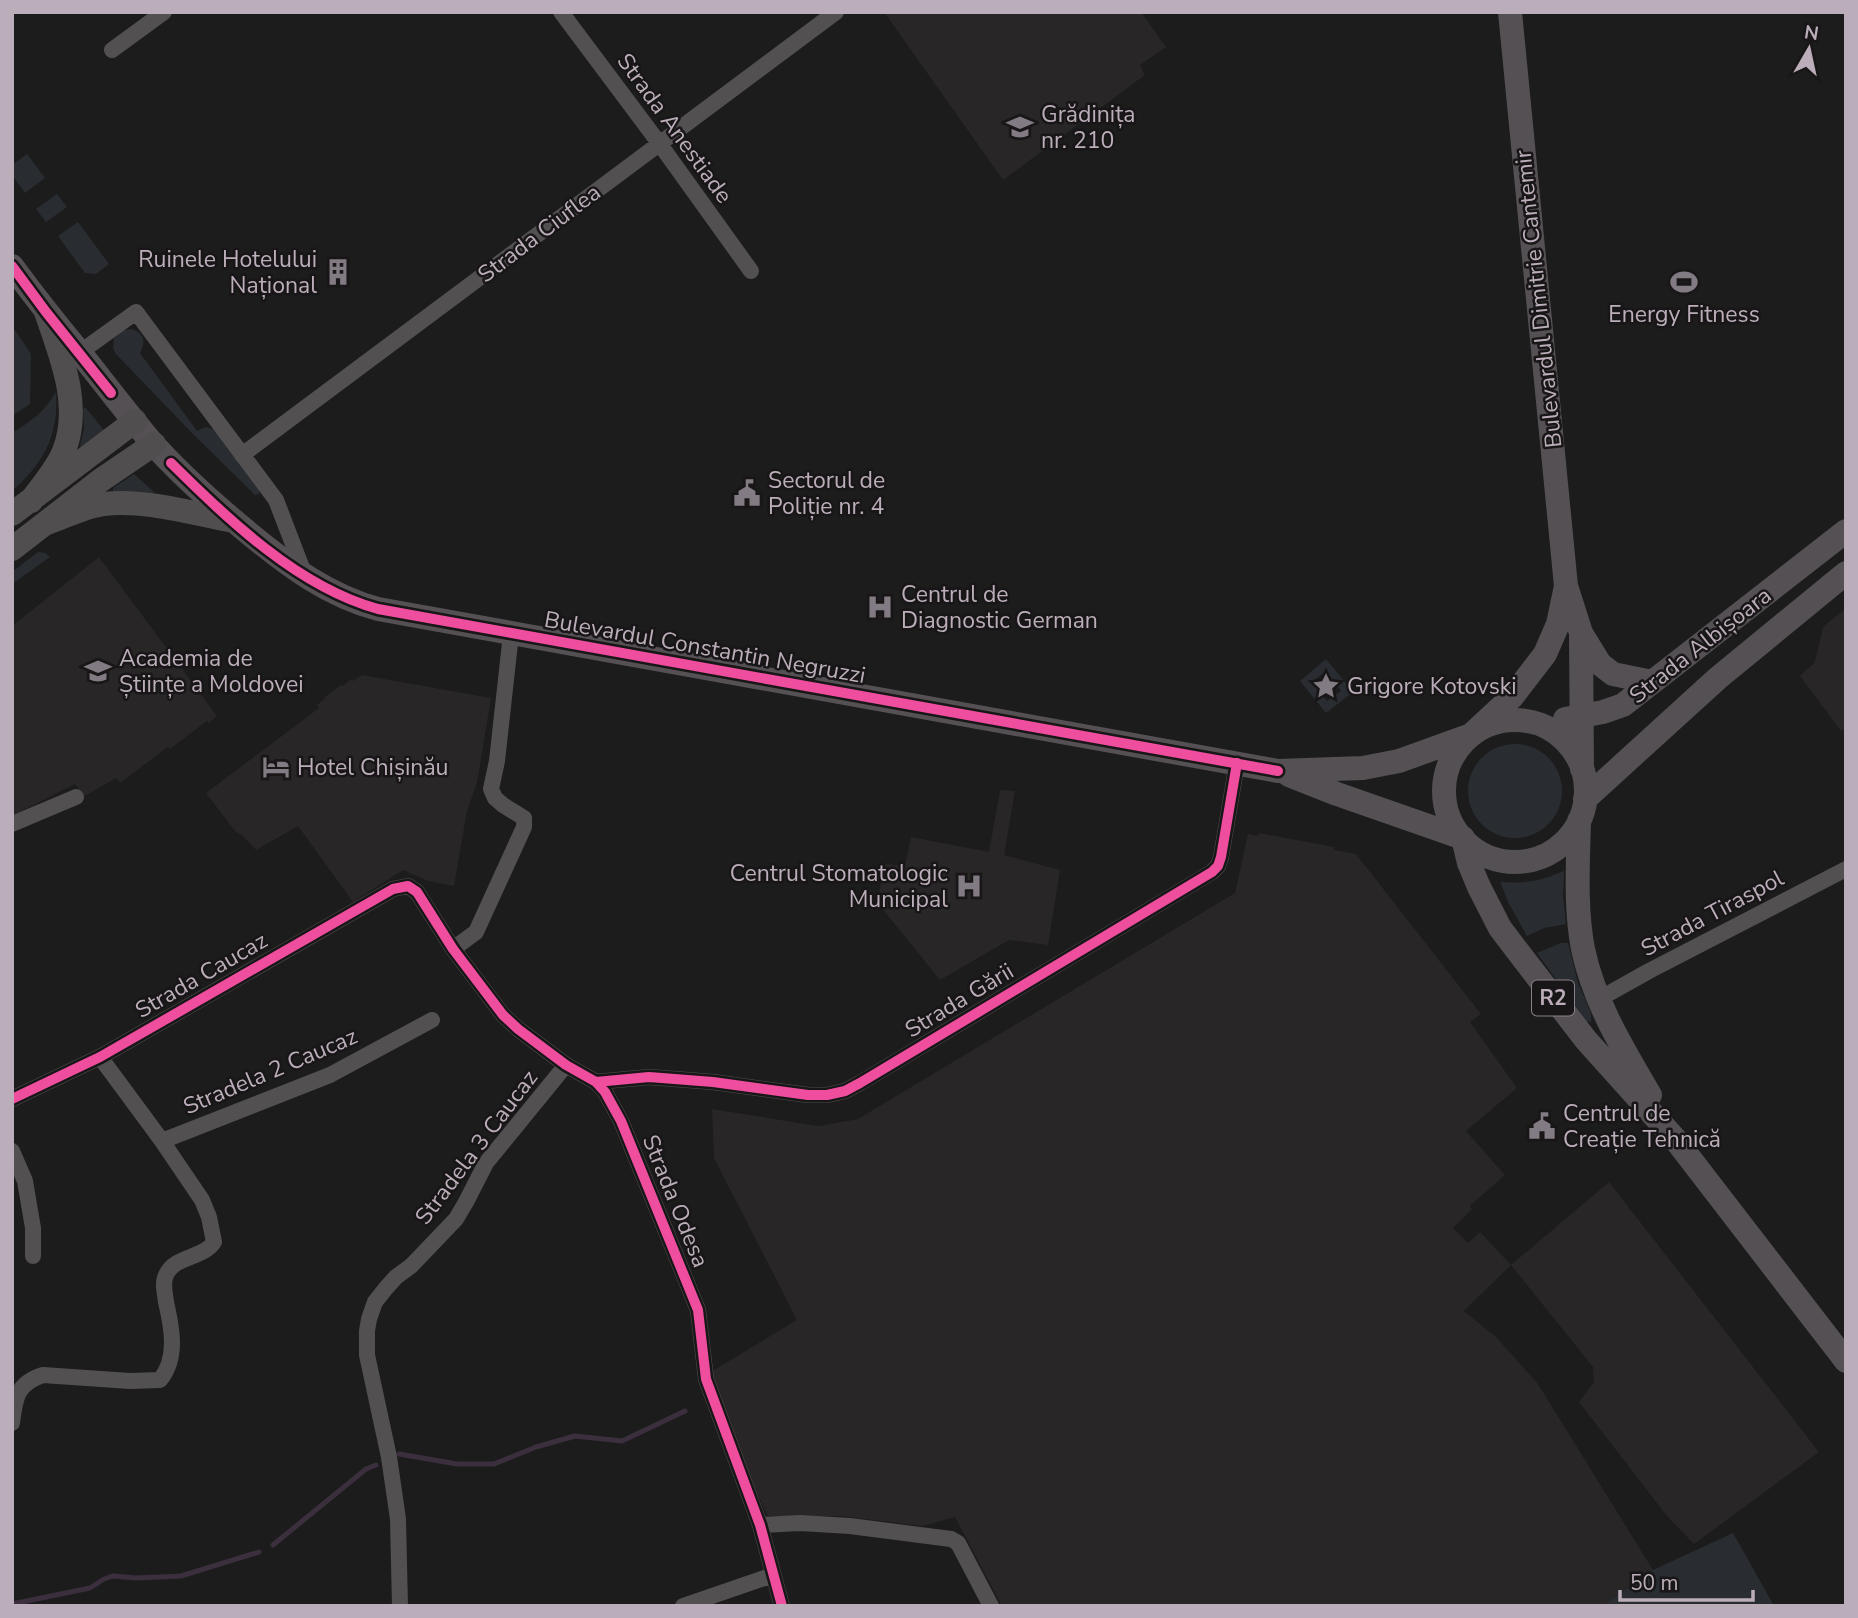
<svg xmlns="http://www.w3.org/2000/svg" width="1858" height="1618" font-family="'Nunito Sans',sans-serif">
	<rect width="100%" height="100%" fill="#1c1c1c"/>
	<path fill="#282627" d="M884 12H1141L1166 47 1140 65 1145 75 1003 180Z
		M99 557 217 716 209 723 207 721 170 749 168 747 120 783 116 778 85 796 75 784 12 816V626Z
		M1846 608V728L1841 731 1800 676 1815 662 1823 627Z
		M362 675 491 698 477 783 467 811 454 886 428 881 403 870 353 902 298 826 256 850 243 836 235 831 206 793 319 708 317 705 325 699V697L341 685 343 686 351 679 353 681Z
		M1000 790 1015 791 1004 855 1060 870 1048 945 1009 940 940 980 877 902 885 864 905 866 911 837 989 852Z
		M1259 833 1334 847V850L1356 854 1481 1014 1470 1022 1517 1088 1466 1131 1505 1175 1470 1206 1472 1209 1453 1228 1468 1243 1480 1232 1511 1265 1609 1182 1819 1452 1694 1544 1667 1516 1579 1402 1594 1382 1593 1367 1511 1265 1464 1311 1496 1337 1538 1384 1653 1570 1602 1606H1002L955 1517 923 1526 840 1516H768L749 1477 709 1373 797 1320 714 1158 712 1109 818 1126 858 1119 1235 893 1248 834 1258 836Z"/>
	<path fill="#292d31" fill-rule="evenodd" d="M27 154 45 178 25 193 12 175V165Z
		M57 194 67 207 46 222 36 209Z
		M78 222 109 264 96 274 85 273 58 236Z
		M132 329C144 334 146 341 140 353L197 431 206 427 217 431 260 490 259 494 255 495 191 432 116 354 113 348 114 338 124 330Z
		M15 330 31 354 30 404 12 416V332Z
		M56 392C59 435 44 463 12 491V433C32 420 43 414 56 392Z
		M85 407 103 429 104 432 81 447 80 446 84 429 83 409Z
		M134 474 154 492 153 495 113 491V488Z
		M38 552 45 553 50 557 12 584V572Z
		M1326 659 1353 692 1326 713 1300 681ZM1326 671 1341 691 1327 701 1312 682Z
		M1468 791a47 47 0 1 1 94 0a47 47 0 1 1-94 0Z
		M1563 871H1564L1563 895 1566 924 1544 928 1527 936 1508 902 1501 884V882C1523 884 1543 881 1563 871Z
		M1561 943H1568L1578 983 1591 1013V1022L1586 1021 1583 1017 1537 953Z
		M1733 1533 1774 1606H1602L1653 1570Z"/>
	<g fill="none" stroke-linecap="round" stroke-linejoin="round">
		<path stroke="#3b2f3e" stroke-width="5" d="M399 1454 457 1464H494L536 1447 575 1436 622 1441 685 1411
			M273 1545 366 1469 376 1465
			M12 1604 90 1588 104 1579 113 1576 136 1578 181 1576 259 1552"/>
		<path stroke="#535052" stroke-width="16" d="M561 12 659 143 751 271
			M112 50 164 12
			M79 353 136 312 276 500 304 573
			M242 455 836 12
			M12 824 76 797
			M453 949 476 932 524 827V818L503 805 495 798 491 789 497 761 511 634
			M1599 999 1649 971 1846 869
			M596 1082 649 1077 713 1082 808 1095H827L845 1091 860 1083 1212 872 1218 866 1221 857 1237 763
			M12 1099 100 1057 393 889 408 886 417 892 453 949 503 1015 518 1029 566 1065 596 1082 605 1092 621 1121 698 1310 706 1379 760 1525 782 1606
			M162 1141 330 1075 432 1020
			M12 1151 25 1181 33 1228V1256
			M12 1423C15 1398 17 1383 43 1375L130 1381 160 1380C178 1358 172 1328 166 1302 165 1293 162 1283 166 1275 175 1255 203 1259 214 1242L209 1217 202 1200 162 1141 100 1057
			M760 1525 800 1523 850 1526 951 1539 958 1543 991 1606
			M400 1606 398 1519 389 1457 367 1355V1331L369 1319 375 1302 386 1288 396 1277 411 1266 456 1219 466 1202 486 1163 566 1065
			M683 1606 773 1575"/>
		<path stroke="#545053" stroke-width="24" d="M1510 12 1566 586 1581 633 1582 769
			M12 266C34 296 57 325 81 354 105 384 129 416 154 445 184 478 217 507 251 535 290 567 329 596 378 609L1278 771 1363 768 1399 761 1471 735 1512 697 1545 654 1558 624 1566 586
			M1581 633 1600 664 1613 674 1652 682
			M1565 719 1603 712 1623 705 1846 531
			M1444 791a71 71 0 1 1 142 0a71 71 0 1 1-142 0Z
			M1289 775 1337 794 1463 838 1469 863 1479 887 1500 928 1519 953 1586 1040 1675 1139 1846 1361
			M1585 799 1718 678 1846 573
			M1579 821C1578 863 1575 907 1583 949 1594 1002 1623 1049 1650 1095"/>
		<path stroke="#514e50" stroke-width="24" d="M31 501C42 485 57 469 64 451 82 405 61 356 46 312
			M12 514 135 421
			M47 523C65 517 85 506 104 504 144 499 195 514 234 521
			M12 549 101 480 154 444"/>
		<defs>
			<path id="cycleway" d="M12 266 46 312 111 393
				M171 463C229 520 298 587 378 609L1278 771
				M596 1082 649 1077 713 1082 808 1095H827L845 1091 860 1083 1212 872 1218 866 1221 857 1237 763
				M12 1099 100 1057 393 889 408 886 417 892 453 949 503 1015 518 1029 566 1065 596 1082 605 1092 621 1121 698 1310 706 1379 760 1525 782 1606"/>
		</defs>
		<use href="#cycleway" stroke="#181617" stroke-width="15"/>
		<use href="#cycleway" stroke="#ef4d9e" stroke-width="10"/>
	</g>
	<defs>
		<symbol id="school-bare" viewBox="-9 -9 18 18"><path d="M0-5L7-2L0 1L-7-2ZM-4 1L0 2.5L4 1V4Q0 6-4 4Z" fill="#837b83" stroke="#181617" stroke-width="2.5" paint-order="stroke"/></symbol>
		<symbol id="building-bare" viewBox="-9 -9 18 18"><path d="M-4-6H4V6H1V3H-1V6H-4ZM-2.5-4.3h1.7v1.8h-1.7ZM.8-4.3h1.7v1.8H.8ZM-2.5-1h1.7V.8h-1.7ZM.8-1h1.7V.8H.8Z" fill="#837b83" stroke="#181617" stroke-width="2.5" paint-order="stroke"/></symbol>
		<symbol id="stadium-bare" viewBox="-9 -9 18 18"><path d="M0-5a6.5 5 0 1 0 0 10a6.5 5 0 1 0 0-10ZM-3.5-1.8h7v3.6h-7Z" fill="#837b83" stroke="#181617" stroke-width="2.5" paint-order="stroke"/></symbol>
		<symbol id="civic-bare" viewBox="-9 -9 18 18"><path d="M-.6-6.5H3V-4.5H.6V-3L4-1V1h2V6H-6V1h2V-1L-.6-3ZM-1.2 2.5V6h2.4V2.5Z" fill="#837b83" stroke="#181617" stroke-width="2.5" paint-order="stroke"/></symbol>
		<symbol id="hospital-bare" viewBox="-9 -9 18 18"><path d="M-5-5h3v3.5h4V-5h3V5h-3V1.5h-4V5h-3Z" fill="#837b83" stroke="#181617" stroke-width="2.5" paint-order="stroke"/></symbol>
		<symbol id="university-bare" viewBox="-9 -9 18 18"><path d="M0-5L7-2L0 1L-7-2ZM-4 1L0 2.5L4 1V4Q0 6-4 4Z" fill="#837b83" stroke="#181617" stroke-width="2.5" paint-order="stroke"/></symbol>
		<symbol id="sight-bare" viewBox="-9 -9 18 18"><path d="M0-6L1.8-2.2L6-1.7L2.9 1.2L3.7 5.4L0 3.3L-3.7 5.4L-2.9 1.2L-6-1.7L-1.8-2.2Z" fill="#837b83" stroke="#181617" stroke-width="2.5" paint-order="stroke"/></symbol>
		<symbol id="hotel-bare" viewBox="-9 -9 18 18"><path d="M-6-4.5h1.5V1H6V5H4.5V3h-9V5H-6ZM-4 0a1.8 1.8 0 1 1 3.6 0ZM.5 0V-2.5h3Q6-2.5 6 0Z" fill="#837b83" stroke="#181617" stroke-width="2.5" paint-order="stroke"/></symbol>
	</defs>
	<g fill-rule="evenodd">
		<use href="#school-bare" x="1001" y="108" width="38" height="38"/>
		<use href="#building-bare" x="319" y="253" width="38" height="38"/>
		<use href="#stadium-bare" x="1665" y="263" width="38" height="38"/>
		<use href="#civic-bare" x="728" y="474" width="38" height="38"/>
		<use href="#hospital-bare" x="861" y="588" width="38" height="38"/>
		<use href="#university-bare" x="79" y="652" width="38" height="38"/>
		<use href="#sight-bare" x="1307" y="667" width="38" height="38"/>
		<use href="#hotel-bare" x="257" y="748" width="38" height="38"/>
		<use href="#hospital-bare" x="950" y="867" width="38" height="38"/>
		<use href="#civic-bare" x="1523" y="1107" width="38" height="38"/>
	</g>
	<g text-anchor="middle" stroke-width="5" stroke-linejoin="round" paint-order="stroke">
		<rect fill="#181617" stroke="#8a8089" stroke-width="2" x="1532" y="980.5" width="42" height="35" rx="5"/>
		<g font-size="21" font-weight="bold" fill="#bbaeba">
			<text x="1553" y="1005">R2</text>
		</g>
		<g font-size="23" fill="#bbaeba" stroke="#181617" text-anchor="start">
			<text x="1041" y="122">Grădinița<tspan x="1041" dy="26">nr. 210</tspan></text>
			<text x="317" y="267" text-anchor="end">Ruinele Hotelului<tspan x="317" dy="26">Național</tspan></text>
			<text x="1684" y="322" text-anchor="middle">Energy Fitness</text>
			<text x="768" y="488">Sectorul de<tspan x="768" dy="26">Poliție nr. 4</tspan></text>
			<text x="901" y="602">Centrul de<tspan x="901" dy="26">Diagnostic German</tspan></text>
			<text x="119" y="666">Academia de<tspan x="119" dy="26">Științe a Moldovei</tspan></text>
			<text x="1347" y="694">Grigore Kotovski</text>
			<text x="297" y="775">Hotel Chișinău</text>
			<text x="948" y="881" text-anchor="end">Centrul Stomatologic<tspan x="948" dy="26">Municipal</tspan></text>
			<text x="1563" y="1121">Centrul de<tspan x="1563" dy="26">Creație Tehnică</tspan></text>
		</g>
		<g font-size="23" fill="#bbaeba" stroke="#181617">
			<text transform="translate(675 128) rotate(54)" y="8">Strada Anestiade</text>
			<text transform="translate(539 233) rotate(-37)" y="8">Strada Ciuflea</text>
			<text transform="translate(1538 299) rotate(-96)" y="8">Bulevardul Dimitrie Cantemir</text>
			<text transform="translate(1700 645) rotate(-38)" y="8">Strada Albișoara</text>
			<text transform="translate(705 647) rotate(10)" y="8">Bulevardul Constantin Negruzzi</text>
			<text transform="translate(1712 913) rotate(-28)" y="8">Strada Tiraspol</text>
			<text transform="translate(201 975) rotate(-30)" y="8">Strada Caucaz</text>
			<text transform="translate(959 1000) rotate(-31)" y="8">Strada Gării</text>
			<text transform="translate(270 1071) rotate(-23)" y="8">Stradela 2 Caucaz</text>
			<text transform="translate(476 1147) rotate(-53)" y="8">Stradela 3 Caucaz</text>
			<text transform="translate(676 1201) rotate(68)" y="8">Strada Odesa</text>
		</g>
	</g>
	<rect width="1858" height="1618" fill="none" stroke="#bbaeba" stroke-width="28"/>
	<g transform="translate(1809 49) rotate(9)" stroke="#181617" stroke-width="5" paint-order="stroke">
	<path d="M0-5L12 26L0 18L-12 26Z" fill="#bbaeba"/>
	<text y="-10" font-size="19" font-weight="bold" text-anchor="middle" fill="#bbaeba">N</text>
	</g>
	<path d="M1620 1590v10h133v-10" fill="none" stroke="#bbaeba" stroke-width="3.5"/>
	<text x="1630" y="1590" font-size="21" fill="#bbaeba" stroke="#181617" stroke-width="5" paint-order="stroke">50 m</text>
</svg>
